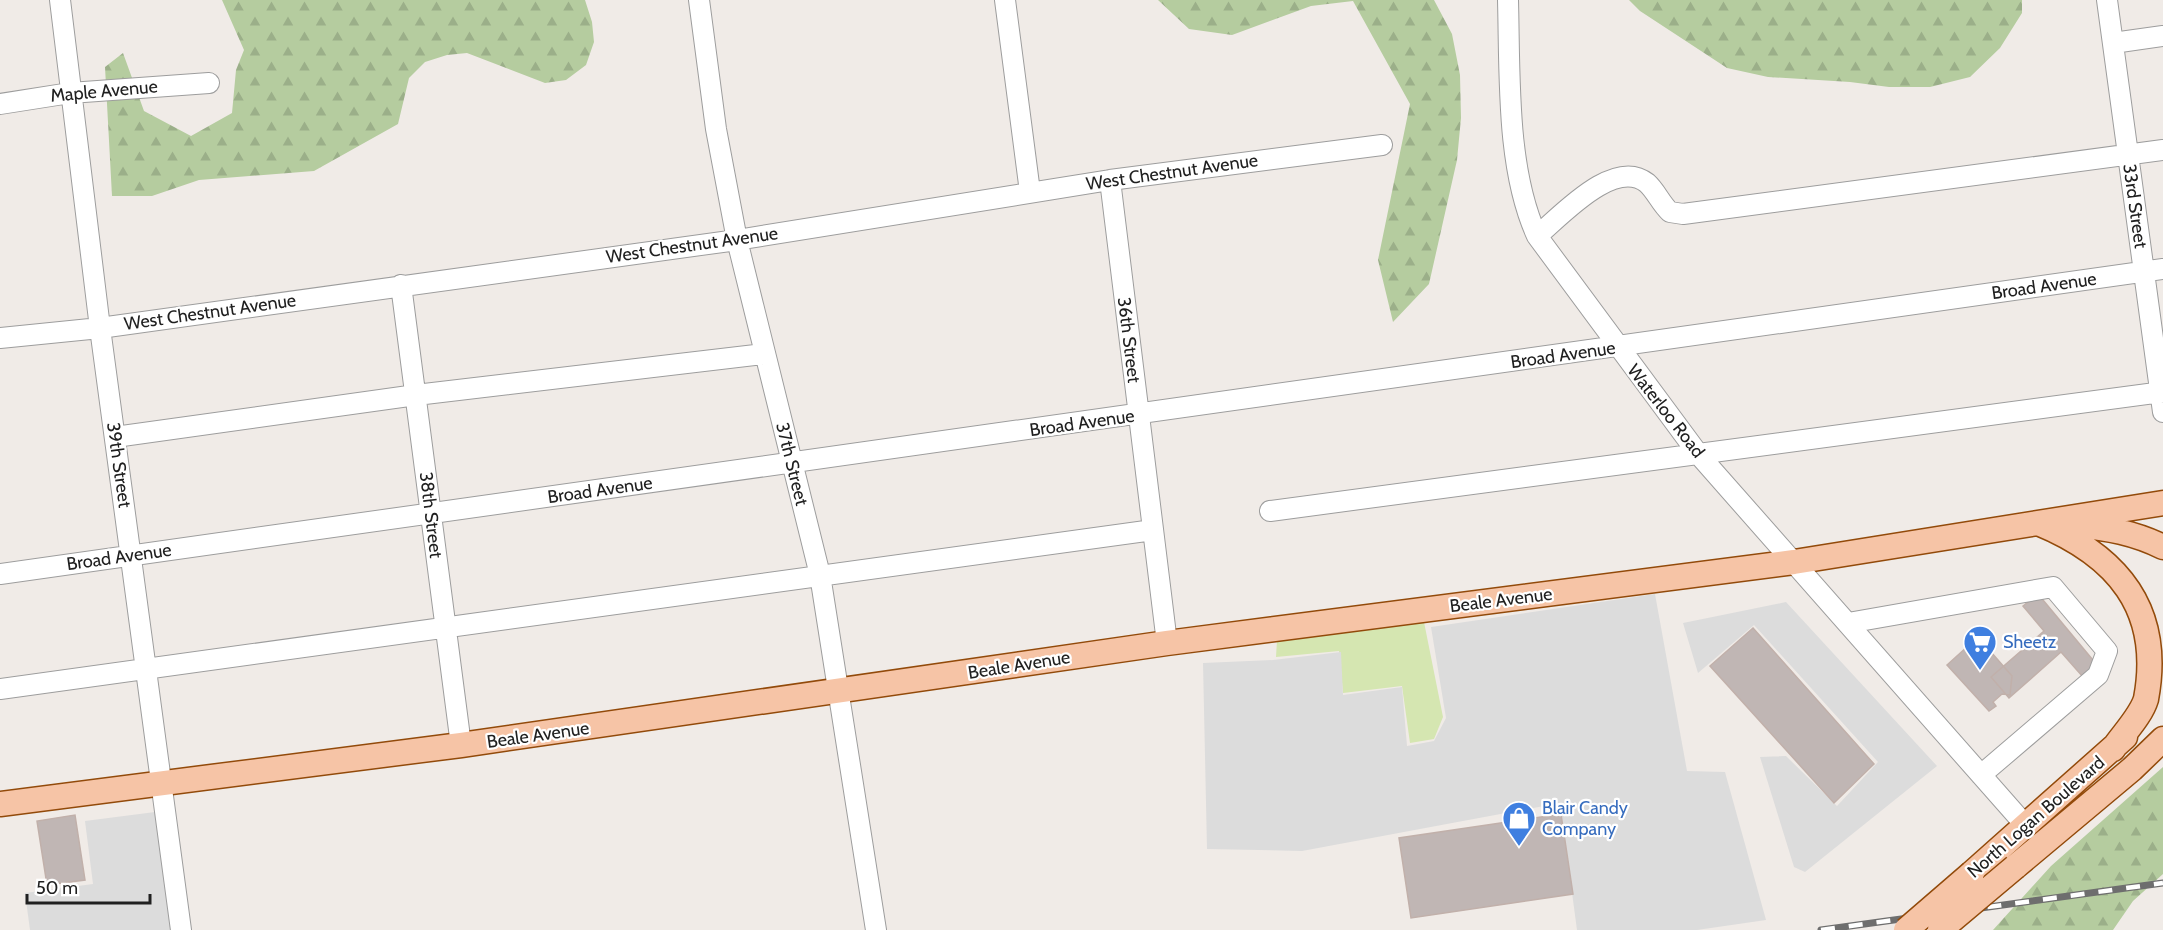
<svg xmlns="http://www.w3.org/2000/svg" width="2163" height="930" font-family="Cabin,sans-serif">
	<defs>
		<pattern id="forest-firs" width="22" height="20" patternUnits="userSpaceOnUse" patternTransform="scale(1.5)"><rect width="22" height="20" fill="#b5cc9f"/><path d="M5 1l3.5 6h-7zM16 11l3.5 6h-7z" fill="#9baf89"/></pattern>
	</defs>
	<rect width="100%" height="100%" fill="#f0ebe7"/>
	<path fill="#d5e6b1" d="M1424 622 1443 717 1434 739 1410 743 1402 686 1343 693 1339 651 1276 657 1277 640Z"/>
	<path fill="url(#forest-firs)" d="M222 0H585L592 22 594 42 586 65 566 80 545 83 467 53 447 55 425 62 409 78 398 124 314 171 199 180 152 196H112L105 67 123 53 144 111 191 136 232 113 236 70 244 50Z
		M1158 0H1434L1452 34 1460 75 1461 118 1457 160 1429 284 1393 322 1378 260 1410 104 1353 1 1311 6 1232 35 1189 29Z
		M1629 0H2022V13L2000 48 1970 77 1930 87H1889L1850 82 1768 77 1727 68 1640 11Z
		M2163 767V874L2133 901 2113 930H1993L2051 866Z"/>
	<path fill="#dcdcdc" d="M1655 594 1687 771 1725 772 1766 920 1697 930H1577L1560 803 1302 851 1207 849 1203 663 1273 660 1341 652 1343 695 1402 687 1407 746 1434 741 1446 718 1431 627Z
		M1786 602 1937 766 1805 872 1794 867 1760 757 1786 756 1837 806 1878 762 1754 625 1698 673 1683 623Z
		M155 812 171 930H30L25 893 93 884 85 821Z"/>
	<path fill="#c0b6b4" stroke="#c1b0aa" stroke-width="1.5" d="M2038 594 2097 665 2083 677 2061 652 2009 698 1991 677 2044 631 2023 606Z
		M1753 628 1874 764 1834 803 1710 666Z
		M1978 637 1992 638 1991 652 2012 676 2010 695 2002 694 1993 702 1996 706 1989 711 1947 665Z
		M1561 814 1573 894 1411 918 1399 838Z
		M75 815 85 880 47 885 37 821Z"/>
	<g fill="none" stroke-linecap="round" stroke-linejoin="round">
		<defs>
			<path id="minor" d="M60 0 100 328 181 930
				M699 0 716 129 737 240 820 575 876 930
				M1005 0 1030 192
				M1508 0C1510 74 1506 169 1537 236L1699 455 2026 826
				M2107 0 2163 412
				M2113 43 2163 36
				M0 104 70 93 209 83
				M1110 180 1167 643
				M1537 236C1561 216 1614 157 1647 183 1656 191 1661 204 1670 212L1683 214 2163 150
				M401 285 461 745
				M0 338 100 328 737 240 1110 180 1382 145
				M115 437 416 395 764 354
				M1270 511 2163 392
				M0 574 2163 269
				M1848 623 2053 587 2107 651 2098 675 1981 775
				M0 689 1153 530"/>
			<path id="major" d="M2038 523C2116 555 2163 608 2146 699 2141 716 2123 734 2113 749
				M2077 525C2107 528 2135 533 2163 547
				M0 804 461 745 1167 643 1794 562 2163 503
				M2015 867 2132 769 2163 739
				M1972 873 2125 737"/>
		</defs>
		<use href="#minor" stroke="#9d9d9d" stroke-width="22"/>
		<use href="#major" stroke="#924a0a" stroke-width="27"/>
		<use href="#minor" stroke="#fff" stroke-width="20"/>
		<use href="#major" stroke="#f6c4a6" stroke-width="24"/>
		<defs>
			<path id="rail" d="M1821 930 2163 883"/>
		</defs>
		<use href="#rail" stroke="#6e6e6e" stroke-width="7"/>
		<use href="#rail" stroke="#fff" stroke-width="4.5" stroke-dasharray="14" stroke-linecap="butt"/>
		<defs>
			<path id="major-bridge" d="M1906 930 1972 873
				M1940 930 2015 867"/>
		</defs>
		<use href="#major-bridge" stroke="#924a0a" stroke-width="27" stroke-linecap="butt"/>
		<use href="#major-bridge" stroke="#f6c4a6" stroke-width="24"/>
	</g>
	<defs>
		<symbol id="supermarket-pin" viewBox="-11 -11 22 30"><path d="M0 17L-7.5 6A9.5 9.5 0 1 1 7.5 6Z" fill="#3f7fe0" stroke="#fff"/><path d="M-6-5.5h2.5l.6 2H6L4.5 2H-2.5L-4.4-4H-6ZM-1.5 3.2a1.3 1.3 0 1 0 .1 0ZM3 3.2a1.3 1.3 0 1 0 .1 0Z" fill="#fff"/></symbol>
		<symbol id="shop-pin" viewBox="-11 -11 22 30"><path d="M0 17L-7.5 6A9.5 9.5 0 1 1 7.5 6Z" fill="#3f7fe0" stroke="#fff"/><path d="M-5-2.5h2.3a2.7 3.5 0 0 1 5.4 0H5L5.5 6h-11ZM-1.5-2.5h3a1.5 2.3 0 0 0-3 0Z" fill="#fff"/></symbol>
	</defs>
	<g fill-rule="evenodd">
		<use href="#supermarket-pin" x="1961" y="623" width="38" height="52"/>
		<use href="#shop-pin" x="1500" y="799" width="38" height="52"/>
	</g>
	<g text-anchor="middle" stroke-width="4.5" stroke-linejoin="round" paint-order="stroke">
		<g font-size="18" fill="#202020" stroke="#fff">
			<text transform="translate(104 91) rotate(-5)" y="6">Maple Avenue</text>
			<text transform="translate(1172 172) rotate(-8)" y="6">West Chestnut Avenue</text>
			<text transform="translate(2135 206) rotate(82)" y="6">33rd Street</text>
			<text transform="translate(692 245) rotate(-8)" y="6">West Chestnut Avenue</text>
			<text transform="translate(2044 286) rotate(-8)" y="6">Broad Avenue</text>
			<text transform="translate(210 312) rotate(-8)" y="6">West Chestnut Avenue</text>
			<text transform="translate(1129 340) rotate(83)" y="6">36th Street</text>
			<text transform="translate(1563 355) rotate(-8)" y="6">Broad Avenue</text>
			<text transform="translate(1666 411) rotate(52)" y="6">Waterloo Road</text>
			<text transform="translate(1082 423) rotate(-8)" y="6">Broad Avenue</text>
			<text transform="translate(792 464) rotate(76)" y="6">37th Street</text>
			<text transform="translate(119 465) rotate(82)" y="6">39th Street</text>
			<text transform="translate(600 490) rotate(-8)" y="6">Broad Avenue</text>
			<text transform="translate(431 515) rotate(83)" y="6">38th Street</text>
			<text transform="translate(119 557) rotate(-8)" y="6">Broad Avenue</text>
			<text transform="translate(1501 600) rotate(-7)" y="6">Beale Avenue</text>
			<text transform="translate(1019 665) rotate(-9)" y="6">Beale Avenue</text>
			<text transform="translate(538 735) rotate(-8)" y="6">Beale Avenue</text>
			<text transform="translate(2036 817) rotate(-41)" y="6">North Logan Boulevard</text>
		</g>
		<g font-size="18" fill="#366cbe" stroke="#fff" text-anchor="start">
			<text x="2003" y="648">Sheetz</text>
			<text x="1542" y="814">Blair Candy<tspan x="1542" dy="21">Company</tspan></text>
		</g>
	</g>
	<path d="M27 894v9h123v-9" fill="none" stroke="#202020" stroke-width="3"/>
	<text x="36" y="894" font-size="18" fill="#202020" stroke="#ffffff" stroke-width="4.5" paint-order="stroke">50 m</text>
</svg>
